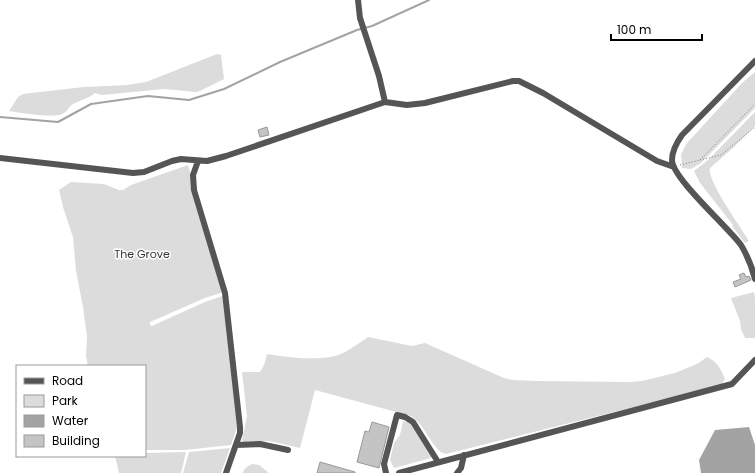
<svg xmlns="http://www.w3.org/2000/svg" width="755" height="473" font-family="Poppins,sans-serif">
	<rect width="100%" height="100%" fill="#fff"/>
	<path fill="#dcdcdc" d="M217 54 221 55 224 79 200 91 196 92 164 89 102 95 95 93C88 99 80 100 73 104 69 106 68 111 64 113 55 119 21 113 9 111L18 97 23 94 84 87 127 85 146 82Z
		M755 72V108L701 163 691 169 682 168 681 154 687 143 743 82Z
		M755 112V126L734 147 710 168C706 179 741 228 749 241L745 243 732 226 733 225 700 183 694 171 708 160Z
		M188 165 227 291 205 298 150 322V325L152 326 205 302 228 294 241 416 231 445 185 450H145V366H88L86 356 87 337 83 307 76 271 73 237 63 207 59 190 71 182 104 184 119 190H123L131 185Z
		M754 292 755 298V338H745L741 329 740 321 731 298Z
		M368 337 412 346 425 343 504 378 513 380 535 381 629 382 642 381 675 373 697 364 707 357C718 362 720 368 725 379L721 385 446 454C433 452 426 425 411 416L315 390 300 448 269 441 244 443 242 440 247 416 242 372H260L264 365 267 354C286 357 323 362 341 354 350 350 359 343 368 337Z
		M403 421 411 423 433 457 431 458 394 468 390 460 394 443 400 435Z
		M230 448 221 473H183L189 452Z
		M186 452 181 473H119L115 456H145V453Z
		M252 464 259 465 269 473H243C244 468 248 466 252 464Z"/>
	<path fill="#a3a3a3" d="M749 427 755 445V473H701L699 460 715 430Z"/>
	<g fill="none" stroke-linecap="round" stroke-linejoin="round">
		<path stroke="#a3a3a3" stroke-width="2" d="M0 117 58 122 91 104 148 96 189 100 224 89 280 62 357 30 372 26 429 0"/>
	</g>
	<path fill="#c4c4c4" stroke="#999" d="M267 127 269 135 260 137 258 130Z
		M744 273 746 277 749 276 751 280 735 287 733 282 741 279 739 275Z
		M372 422 389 427 379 468 357 462 365 431 369 432Z
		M320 462 355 472V473H317Z"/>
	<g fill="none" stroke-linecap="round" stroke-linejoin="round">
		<path stroke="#777" stroke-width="1" stroke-dasharray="1 2" stroke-linecap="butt" d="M700 160 721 155 755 127
			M680 165 700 160 755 104"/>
		<path stroke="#555" stroke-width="6" d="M358 0 360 18 379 76 385 102
			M755 61 682 135C677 142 672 150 672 160 672 178 728 227 741 245 747 255 752 267 755 279
			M0 158 133 173 144 172 172 161 181 159 207 161 226 156 385 102 407 105 425 103 513 81H519L543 93 657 161 674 167
			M198 161 193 175 194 190 225 293 240 427V433L226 473
			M236 445 260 444 288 450
			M386 473 384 464 397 415 405 417 413 422 438 462
			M399 473 732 384 755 360
			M457 473 461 468 464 455"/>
	</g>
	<g text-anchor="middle" stroke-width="3" stroke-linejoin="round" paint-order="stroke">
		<g font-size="11" fill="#333" stroke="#fff">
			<text x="142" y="258">The Grove</text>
		</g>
	</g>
	<rect x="16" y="365" width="130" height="92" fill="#ffffff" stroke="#999999"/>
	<rect x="24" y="378" width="20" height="6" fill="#555555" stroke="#999999"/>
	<text x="52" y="385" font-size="12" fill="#000000">Road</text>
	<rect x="24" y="395" width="20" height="12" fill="#dcdcdc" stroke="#999999"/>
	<text x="52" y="405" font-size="12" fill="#000000">Park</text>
	<rect x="24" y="415" width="20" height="12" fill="#a3a3a3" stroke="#999999"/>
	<text x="52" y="425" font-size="12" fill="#000000">Water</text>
	<rect x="24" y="435" width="20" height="12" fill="#c4c4c4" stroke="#999999"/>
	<text x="52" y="445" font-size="12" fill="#000000">Building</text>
	<path d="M611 34v6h91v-6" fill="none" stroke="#000000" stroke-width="2"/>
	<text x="617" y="34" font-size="12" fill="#000000" stroke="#ffffff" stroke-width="3" paint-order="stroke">100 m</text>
</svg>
